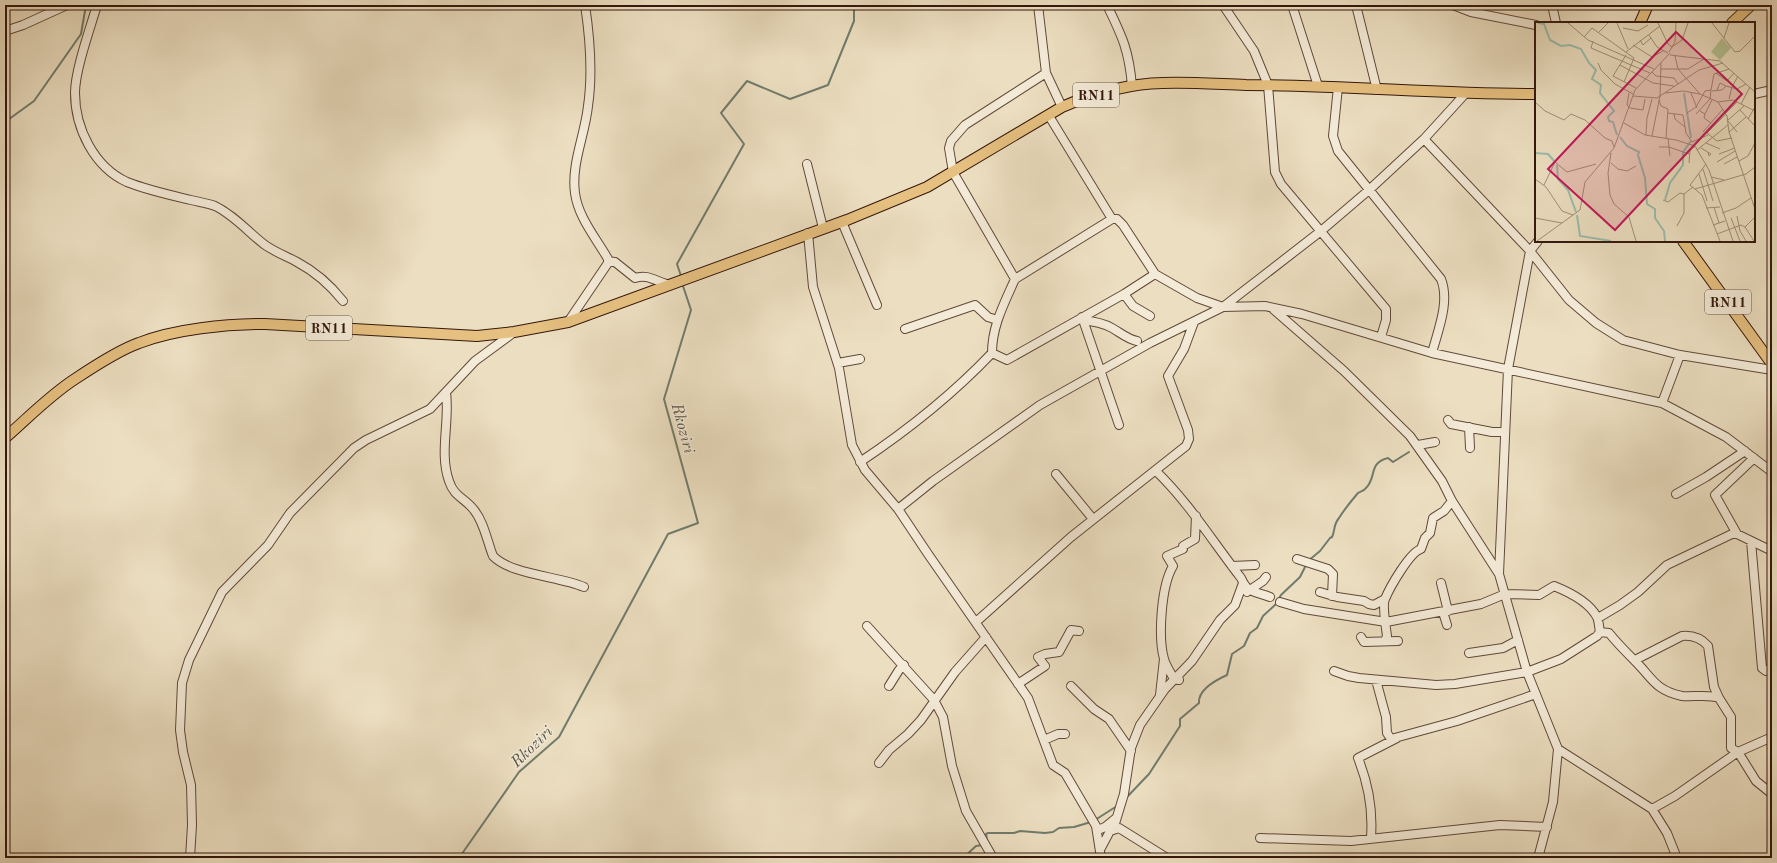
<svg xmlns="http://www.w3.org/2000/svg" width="1777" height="863" font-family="'Old Standard TT',serif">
	<rect width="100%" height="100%" fill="#ecdfc1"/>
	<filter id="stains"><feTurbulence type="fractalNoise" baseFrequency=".005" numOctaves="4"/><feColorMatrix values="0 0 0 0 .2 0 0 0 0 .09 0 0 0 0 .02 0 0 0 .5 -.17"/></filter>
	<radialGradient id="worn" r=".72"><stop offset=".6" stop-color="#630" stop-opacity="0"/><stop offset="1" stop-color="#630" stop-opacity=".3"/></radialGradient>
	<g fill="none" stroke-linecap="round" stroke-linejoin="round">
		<path stroke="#717b6d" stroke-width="2" d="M5 122 34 101 81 34 86 5
			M681 276 677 264 744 144 721 113 747 81 790 99 828 85 854 21V5
			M1308 561 1320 551 1330 538 1332 537C1335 532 1333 525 1339 518 1344 510 1352 500 1358 493 1361 491 1364 491 1366 488 1377 477 1368 463 1388 458L1393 462 1409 452
			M1126 798 1149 774 1180 726V719L1199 703C1198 690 1216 680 1227 675L1232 654 1244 646 1250 633 1257 628 1263 616 1275 605 1281 595 1300 577 1306 565
			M1095 820 1117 806
			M987 840 986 834 988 833H1014L1020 831 1045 833 1053 832 1059 828 1074 827 1091 822
			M459 858 519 772 559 737 668 534 698 523 664 399 691 310 682 283
			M963 858 976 846 983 845"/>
		<defs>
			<path id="minor" d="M97 5C90 29 75 70 75 93 75 128 94 167 127 182 147 190 170 195 191 200 199 202 207 203 215 206 234 215 248 232 265 245 275 252 286 256 297 262 314 271 331 286 343 301
				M1038 5 1046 73 1062 107
				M1107 5C1122 36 1129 50 1132 86
				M1223 5 1254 51 1268 85 1275 172 1281 184 1386 309V320L1381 337
				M1292 5 1318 86
				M1356 5 1377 90
				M1453 5 1471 12 1536 25
				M1552 5 1556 23
				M5 31 23 25 67 5
				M1046 73 965 125 951 141 949 148 953 172 1015 279 1112 219
				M1338 87 1333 136 1338 151 1441 279C1450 302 1438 330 1432 353
				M1754 94 1772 90
				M1049 116 1112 219H1117L1123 225 1155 274 1197 298 1223 307 1265 306 1302 314 1432 353 1662 403 1726 437 1772 472
				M1424 139 1530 251 1569 300 1596 323 1623 340 1680 355 1772 370
				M807 164 823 228
				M842 222 877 305
				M808 233 813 287 839 368 852 445 865 470 898 509 928 554 1028 698 1053 765 1065 773 1096 826 1101 858
				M1538 241 1530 251 1508 369 1499 574 1527 672 1558 749 1652 809 1667 833 1677 858
				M608 261 615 262 635 278C648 273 658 283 671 285
				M1124 294 1133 306 1150 316
				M1273 309 1344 371 1410 436 1442 481 1452 501 1499 574
				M1082 317 1119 425
				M1082 320C1092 321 1103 323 1112 328 1121 333 1127 339 1137 341
				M568 322 608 263V259C596 238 578 217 575 193 571 164 585 135 588 106 593 72 590 38 585 5
				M905 329 975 305 988 317 997 320
				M992 353C992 326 1004 304 1015 279
				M838 363 860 359
				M446 392C450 421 439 453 449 481 454 497 465 498 474 510 484 522 487 541 493 556 511 575 559 576 584 587
				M1662 403 1680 355
				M1448 420 1451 424 1492 432H1504
				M1469 427 1470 448
				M1418 445 1435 442
				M860 462C908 430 952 395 992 353L1007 360 1124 294 1155 274
				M1156 471C1189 503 1213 542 1241 578 1248 594 1255 591 1270 597
				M1056 474 1093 519
				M1676 494 1706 477 1745 451
				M898 509 933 481 1040 405 1150 343 1223 307 1321 231 1369 190 1424 139 1465 94
				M1737 534 1715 495 1754 458
				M1751 541 1762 668 1766 671 1772 669
				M1297 559 1328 569 1333 574 1332 596
				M1232 566 1255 565
				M1441 583 1448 611
				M1247 592 1263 581 1266 577
				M1320 592 1337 597 1364 601 1369 604 1374 605 1385 599
				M1280 602 1304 609 1386 622 1481 604 1505 594 1539 595 1554 586C1569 592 1589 602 1597 617 1599 621 1599 628 1600 632L1597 636 1561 659 1527 672 1455 684 1436 685 1359 678 1348 676 1334 671
				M1443 612 1447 625
				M1598 618 1620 605 1638 592 1667 565 1732 534H1737L1772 551
				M976 622 1071 537 1186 446 1189 439 1188 430 1168 376 1184 349 1194 322
				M867 626 934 700 943 717 952 766 966 811 993 858
				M1600 632 1609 633C1617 643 1625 651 1634 660 1652 677 1654 690 1682 696 1692 697 1711 694 1719 698L1731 717V748L1738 752 1756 781 1772 794
				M1361 637 1364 642 1398 641
				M1385 641 1387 636C1386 628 1382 605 1385 599 1390 587 1410 552 1421 549L1425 538 1430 533 1433 518 1444 511 1452 501
				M1469 653 1503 648 1518 640
				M1635 660 1682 636C1693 635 1701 638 1708 646L1714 687 1719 698
				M1179 680 1174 679C1171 673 1166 666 1164 659 1158 637 1161 586 1173 566L1167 556 1183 549V546L1195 539 1196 516
				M1376 680 1386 717 1387 733 1391 739 1457 721 1536 694
				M1018 684 1045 666 1038 657 1045 654 1059 652 1071 630 1079 631
				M889 686 899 670 904 665
				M1071 686 1094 709 1109 719 1131 751
				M1160 695 1164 659
				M1044 740 1058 734H1065
				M879 763 889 750 908 734 921 720 955 672 986 637
				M1652 809 1675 796 1738 752 1772 737
				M1098 830 1105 827 1116 818
				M1113 830 1124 794 1131 748 1140 725 1165 689 1192 661 1220 620 1235 605 1243 583
				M1371 837C1373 810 1368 783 1358 758L1397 738
				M1260 838 1351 841 1500 825 1547 827
				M1101 848 1110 831 1119 828 1167 858
				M190 858 192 825 191 785 183 752 180 730 182 683 189 660 222 592 268 545 290 513 354 448 366 440 430 409 475 361 513 333
				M1538 858 1553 802 1558 749"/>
			<path id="major" d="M1640 23 1648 5
				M1732 23 1751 5
				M1683 241 1772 364
				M5 438C28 418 50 395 75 379 93 367 119 350 139 343 175 329 226 324 265 324L477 336 514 332 568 322 847 220 927 187 1062 107C1084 97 1108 90 1131 86 1165 80 1211 84 1246 85 1343 85 1439 94 1536 94"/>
		</defs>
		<use href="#minor" stroke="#614939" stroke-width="10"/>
		<use href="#major" stroke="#33170c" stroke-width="12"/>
		<use href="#minor" stroke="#f3ead7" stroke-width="8"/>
		<use href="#major" stroke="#e6c080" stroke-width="10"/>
	</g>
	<g text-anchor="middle" stroke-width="3" stroke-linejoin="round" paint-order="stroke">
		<g fill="#f3ead7" stroke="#6d5649" stroke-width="1">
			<rect x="1073" y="83" width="46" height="24" rx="3"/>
			<rect x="1705" y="290" width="46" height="24" rx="3"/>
			<rect x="306" y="316" width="46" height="24" rx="3"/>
		</g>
		<g font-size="14" font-weight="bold" fill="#33170c">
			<text x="1096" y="100">RN11</text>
			<text x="1728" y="307">RN11</text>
			<text x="329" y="333">RN11</text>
		</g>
		<g font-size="16" font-style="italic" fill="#575144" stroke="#f3ead7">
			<text transform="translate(684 428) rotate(75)" y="6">Rkoziri</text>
			<text transform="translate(531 746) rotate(-44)" y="6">Rkoziri</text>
		</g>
	</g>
	<g transform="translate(1535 22)">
		<rect width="220" height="220" fill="#ecdfc1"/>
		<path d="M187 16 196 26 185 38 176 30Z" fill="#b6c294"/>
		<path fill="none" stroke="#9abdad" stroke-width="2" d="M3 1 9 2 15 18 26 24 35 23 46 27 54 41 61 48 57 57 66 63 65 71 79 89 73 95 74 99 78 100 82 113M149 71 156 116M85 115 92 124 104 130 103 133 110 156 112 182 120 187V196L129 209 130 219M0 131 13 132 20 140M22 143 23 157 33 168 41 190M130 178 135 161 148 143V130L156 119M42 193 45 214 76 219"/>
		<path fill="none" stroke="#a28f79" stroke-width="1" d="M33 1 53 18 119 47M82 1 93 27M123 1 133 22 137 25M177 1 200 30 205 29 220 14M88 6 103 9 113 3M63 11 73 1M114 13 122 25 133 31M49 15 57 6 99 36 89 60M189 16 194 1M105 18 108 23 116 16M58 19 56 26 115 51M98 23 117 35 128 29M137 25 147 18 153 1M91 30 125 4M134 30 140 20 141 1M91 33 78 54 101 66M135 33 185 39 220 70M140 34 143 47 165 72 183 80 198 78 220 89M63 41 66 48 80 62 98 72M85 43 118 61 139 64M126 47H153L169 37M117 50 121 54 139 56 143 62M181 51 192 59 199 51M176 68 179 52 194 47M182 68 185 61 191 64M177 69 187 68 191 64 202 67 211 62M94 71 92 83 95 86 108 88 110 77M130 71 148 69 165 72M156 71 162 86M98 74 122 76 164 48 188 41M194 77 197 65 203 54M124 78 126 84 133 87 131 116M0 80 10 89 29 98 36 92 50 98 70 116 77 119 79 125M183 80 192 94 194 110 220 187M206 82 215 65M205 88 220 104M165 89 170 92 177 78M133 91 148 93M152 91 161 85 170 69 176 68 175 77 161 92M191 91 202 80M139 92 140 97 150 105M170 92 169 96 176 101M191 92 172 111 182 119 197 116M148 93 151 111 157 120M213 97 220 85M192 99 209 84M193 99 202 110M89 101 110 113 141 118 160 124 174 148 198 219M168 110 188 87M194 110 211 95M111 113 112 96 117 77M117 114 125 74 126 41M133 116 135 134M157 120 173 113M171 121 185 127M124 125H134L154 132M166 126 176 132 174 134 173 130M162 128 193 103M76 131 73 151 75 173 79 182 94 195 101 219M184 132 200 126M204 139 213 134 220 121M182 140 200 129M76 141 83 147 92 149 101 144M154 141 155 128 160 124M171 142 155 163 167 173 185 219M189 142 202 135M168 147 178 179M164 152 172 179M176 155 189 158M0 157 11 165 27 189 38 193M9 163 20 140 32 150 61 142M160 167 211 152 220 145M128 178 133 180 145 171 149 172M179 185 184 201M171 186 185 185M187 191 201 186 216 176M202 194 205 209 211 219M0 196 27 201M196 196 205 219M178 203 190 199M142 204 149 191V172L158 165M210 205 220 195M182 212 206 203 210 205 219 219M2 219 45 188 50 160 79 126 100 68 135 31 133 33"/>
		<path fill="#c2185b" fill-opacity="0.15" stroke="#c2185b" stroke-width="2" d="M141 10 207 72 80 208 13 147Z"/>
		<rect width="220" height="220" fill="none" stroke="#33170c" stroke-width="2"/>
	</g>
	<rect width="1777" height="863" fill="none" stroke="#ecdfc1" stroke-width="20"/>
	<rect x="6" y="6" width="1765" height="851" fill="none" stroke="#33170c" stroke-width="2"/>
	<rect x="10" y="10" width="1757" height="843" fill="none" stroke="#33170c"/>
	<rect width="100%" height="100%" filter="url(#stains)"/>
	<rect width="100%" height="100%" fill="url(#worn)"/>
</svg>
